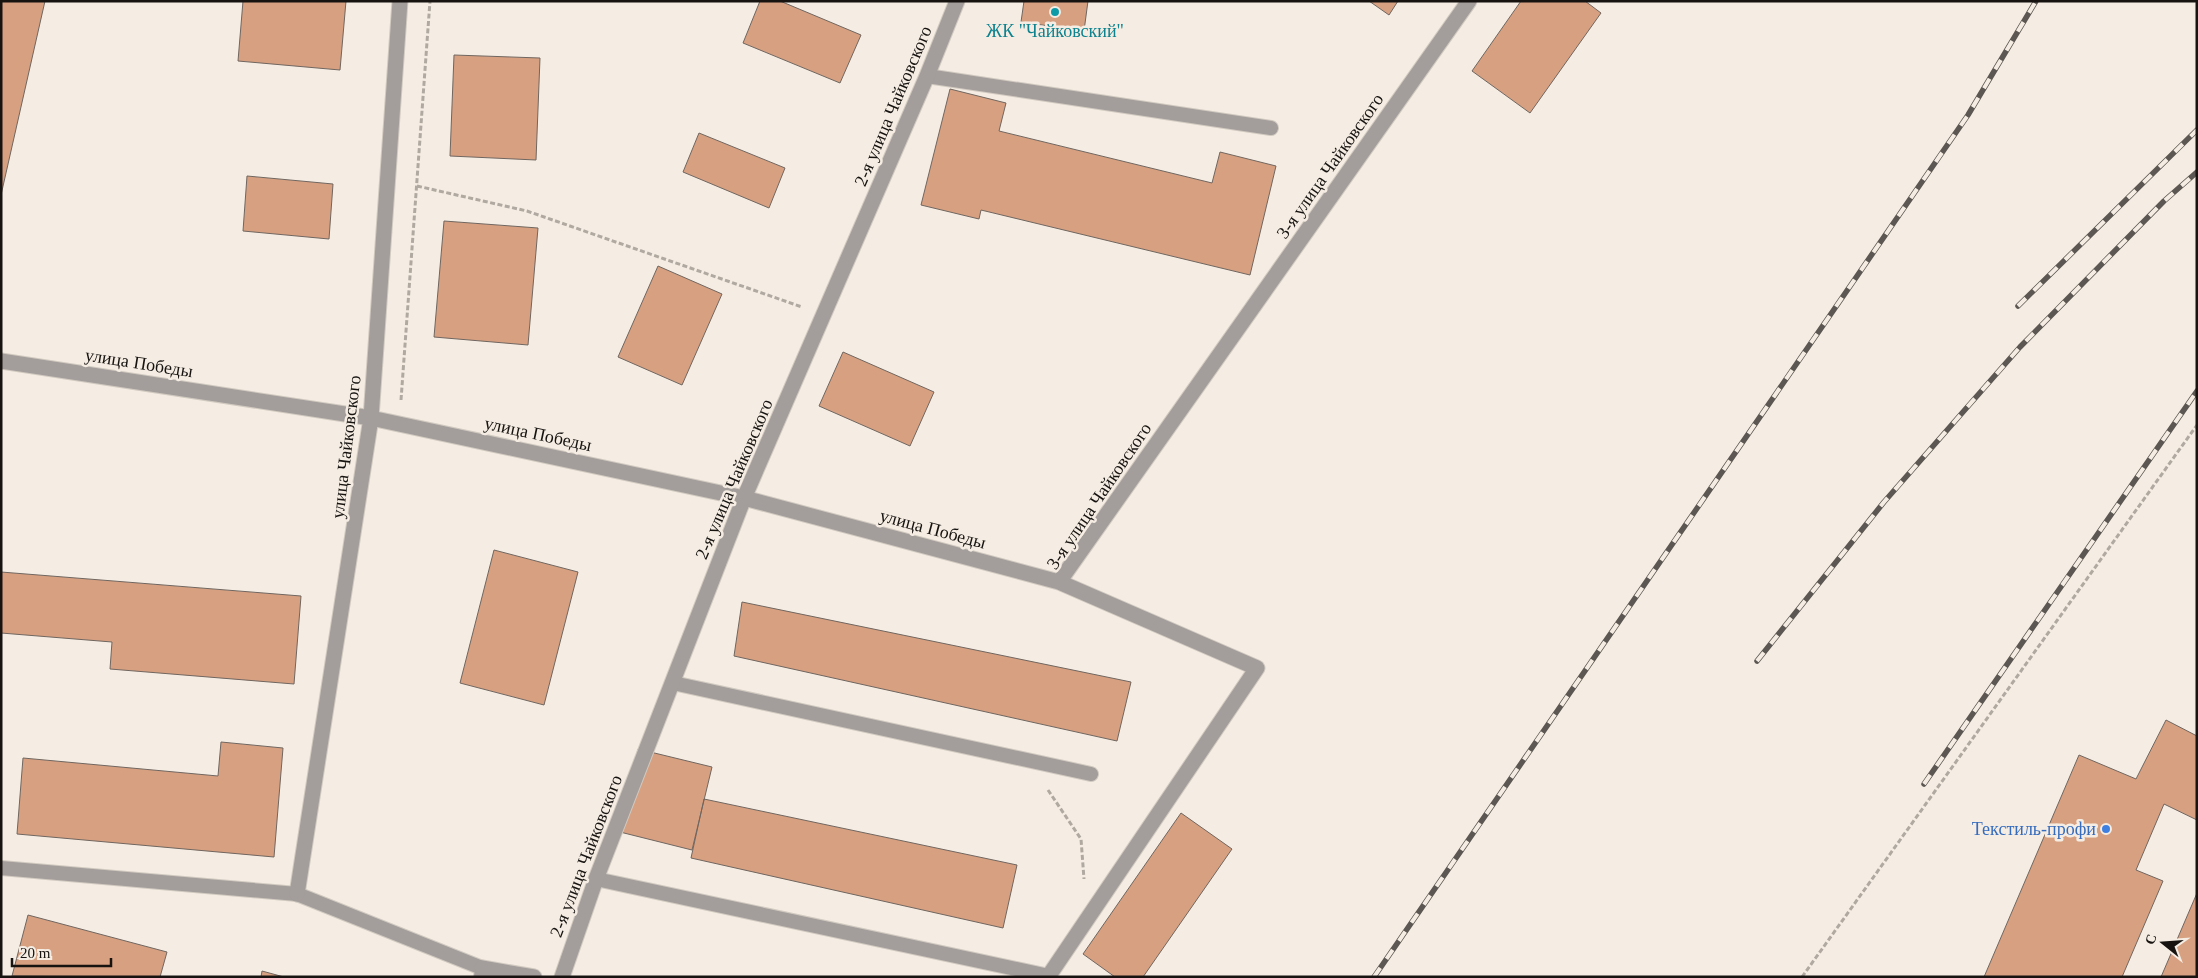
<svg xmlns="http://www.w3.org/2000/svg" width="2198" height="978" font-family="Georgia,serif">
	<rect width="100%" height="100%" fill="#f5ede3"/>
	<path fill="#d7a081" stroke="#706660" d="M1 1H45L1 195Z
		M243 1H346L340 70 238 61Z
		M760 1H780L861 35 840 83 743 43Z
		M1024 1H1088L1084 31 1021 22Z
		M1369 1H1398L1389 15Z
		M1521 1H1585L1601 13 1530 113 1472 71Z
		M454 55 540 58 536 160 450 156Z
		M950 89 1006 103 999 131 1212 183 1220 152 1276 166 1250 275 981 210 979 219 921 205Z
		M699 133 785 168 769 208 683 172Z
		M247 176 333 184 329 239 243 231Z
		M444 221 538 228 528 345 434 337Z
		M658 266 722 294 682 385 618 357Z
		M843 352 934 392 910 446 819 406Z
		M494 550 578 572 544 705 460 683Z
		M1 572 301 596 294 684 110 669 112 642 1 633Z
		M742 602 1131 682 1117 741 734 656Z
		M2166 720 2197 736V820L2164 804 2136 870 2163 881 2122 977H1984L2079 755 2136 779Z
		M221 742 283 748 274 857 17 834 23 758 218 776Z
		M638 749 712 767 692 850 620 832Z
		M704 799 1017 865 1003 928 691 858Z
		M1181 813 1232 849 1143 977H1115L1083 954Z
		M2197 893V977H2161Z
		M28 915 167 952 160 977 12 976Z
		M262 971 284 977H261Z"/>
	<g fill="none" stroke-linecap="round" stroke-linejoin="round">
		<defs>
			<path id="lane" d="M927 76 1271 128
				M673 683 1091 774
				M1 868 297 894 482 968 481 977
				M596 879 1049 976"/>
			<path id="street" d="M1 361 371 418 744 498 1059 582 1257 668 1048 977
				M1059 582 1469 1
				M297 894 371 418 400 1
				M482 968 534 977
				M562 977 596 879 744 498 927 76 957 1"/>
		</defs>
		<use href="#lane" stroke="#d1cac1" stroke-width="16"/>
		<use href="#street" stroke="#d1cac1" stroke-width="17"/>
		<path stroke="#b0a9a1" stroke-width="3" stroke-dasharray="5 2.5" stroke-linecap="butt" d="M417 186 527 211 802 307
			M401 400 430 1
			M1048 790 1081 839 1084 879
			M1802 977 2197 425"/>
		<use href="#lane" stroke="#a39d9b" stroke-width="14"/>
		<use href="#street" stroke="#a39d9b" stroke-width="15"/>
		<defs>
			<path id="rail" d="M2018 306 2197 130
				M1757 661 1884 502 2020 347 2164 201 2197 172
				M1924 784 2197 391
				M1374 977 1968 115 2036 1"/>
		</defs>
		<use href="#rail" stroke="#5c5752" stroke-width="5.5"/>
		<use href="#rail" stroke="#f5ede3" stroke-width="4" stroke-dasharray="11" stroke-linecap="butt"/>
	</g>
	<circle fill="#0f9aa8" stroke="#f5ede3" stroke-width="2" cx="1055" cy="12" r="5"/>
	<circle fill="#3f7fe0" stroke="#f5ede3" stroke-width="2" cx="2106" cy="829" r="5"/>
	<g text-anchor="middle" stroke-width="5" stroke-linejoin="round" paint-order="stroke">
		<g font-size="18" fill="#0d838f" stroke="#f5ede3">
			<text x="1055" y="37">ЖК "Чайковский"</text>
		</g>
		<g font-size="18" fill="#161310" stroke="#f5ede3">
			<text transform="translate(893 106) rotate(-67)" y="6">2-я улица Чайковского</text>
			<text transform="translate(1330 166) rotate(-55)" y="6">3-я улица Чайковского</text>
			<text transform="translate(139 363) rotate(9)" y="6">улица Победы</text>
			<text transform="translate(538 434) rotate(12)" y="6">улица Победы</text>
			<text transform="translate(346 447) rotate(-83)" y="6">улица Чайковского</text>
			<text transform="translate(734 479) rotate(-67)" y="6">2-я улица Чайковского</text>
			<text transform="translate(1099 496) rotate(-56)" y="6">3-я улица Чайковского</text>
			<text transform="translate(933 529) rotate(15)" y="6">улица Победы</text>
			<text transform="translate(586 856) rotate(-69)" y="6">2-я улица Чайковского</text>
		</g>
		<g font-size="18" fill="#366cbe" stroke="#f5ede3" text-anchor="end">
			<text x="2096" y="835">Текстиль-профи</text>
		</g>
	</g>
	<rect width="2198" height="978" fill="none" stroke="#161310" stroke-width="5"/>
	<g transform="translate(2163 943) rotate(287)" stroke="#f5ede3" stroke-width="4" paint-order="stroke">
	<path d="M0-4L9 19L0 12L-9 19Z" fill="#161310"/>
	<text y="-8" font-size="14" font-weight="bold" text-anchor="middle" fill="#161310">С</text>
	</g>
	<path d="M12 958v8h99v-8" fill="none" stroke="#161310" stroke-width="2.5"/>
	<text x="20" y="958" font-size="15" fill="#161310" stroke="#f5ede3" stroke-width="4" paint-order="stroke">20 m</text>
</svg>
